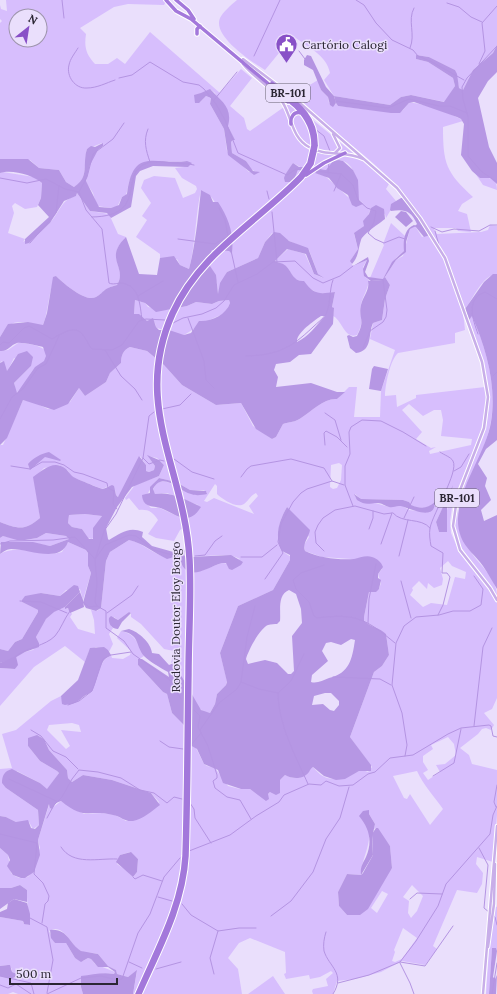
<svg xmlns="http://www.w3.org/2000/svg" width="497" height="994" font-family="Lora,serif">
	<rect width="100%" height="100%" fill="#eadffc"/>
	<path fill="#d7befd" fill-rule="evenodd" d="M6 0H167L164 5 128 4 114 7 80 28 86 34C84 47 86 54 95 64H108L117 58 125 64 150 32 220 93 241 69 252 78 230 106 244 118 247 129 250 131 291 102 380 175 389 184 386 189 396 201 386 218 385 214 371 208 364 226 354 234 358 249 352 258 351 263 353 266 367 260 363 267 365 277 369 280C368 289 363 296 361 304 359 318 365 320 357 335 345 340 342 320 333 316L334 309 332 307 335 292 329 294 317 293 294 278 287 267 275 261 288 249 305 254 314 274 323 278 318 274 309 250 272 233 265 242 258 258 227 272 218 295 217 283 208 263 212 250 229 251 232 254C234 238 221 210 212 198 209 195 205 192 201 190 195 217 196 242 189 269L180 265 177 259 160 258V254L136 237 147 220 142 216 151 203 141 188 144 180 154 176 175 178 183 198 195 193 197 189 196 186 182 178 175 168 184 167 187 161C166 165 141 152 131 177 128 183 128 189 126 195L122 197 117 207 111 208 97 206 93 193 86 182C89 170 90 154 103 147L102 143 87 149C83 163 89 179 74 187L66 182 59 170 39 168 30 160 0 159V23L2 21 0 19V5L1 9 7 11ZM16 16H40V40H16ZM211 90 215 93 228 126 234 139 231 142 232 153 246 161 251 169 256 172H249L227 151 224 129 210 104 211 98 206 96 200 102 195 101 198 95ZM339 160C357 162 357 186 359 200L363 203 348 197 325 176 316 173 320 169 326 170ZM293 163 306 170H298L297 173 284 178Z
		M237 0H497V45L493 53 473 70 463 90 459 88 455 70 429 57 416 55V59L428 62 453 78 455 86 445 102 411 95 401 97 390 105 334 96 324 80 330 73C327 55 306 46 293 36L265 70C252 62 212 36 220 18 223 12 231 5 237 0Z
		M318 80 321 90 328 97 329 103 335 105 336 103 338 106 398 113 403 110 409 103C416 101 457 115 463 121L443 127C443 164 446 172 473 197L462 204 458 211 467 214 471 232 458 231 456 228H435L434 230 437 234 481 232 488 230 490 225 497 226V274C482 275 473 299 465 309 447 259 425 214 387 176 359 149 325 126 298 97L308 86Z
		M3 172 34 177 42 183 41 198 37 207 25 209 15 203 12 206 14 213 8 233 25 239 23 242C32 237 41 232 49 224 59 214 61 199 76 196L77 193 90 211 109 214 118 234 126 237C104 258 128 268 117 285 103 289 106 291 96 297 86 303 63 283 56 276 48 291 49 309 43 325 39 326 35 324 31 323 14 320 8 323 0 337V173Z
		M475 173C485 181 497 173 497 190L483 185Z
		M391 223 405 236 404 251 396 258 383 279 370 278 384 245 383 244Z
		M415 226 422 237 430 235C447 262 463 298 465 330L455 333V343L398 353C390 360 385 386 385 396L396 395 397 407 416 398V395L485 387 486 402 480 436 453 500 450 522 451 533 459 551 489 589 497 603V698L492 709 484 713 494 725 491 730 486 728 482 729 478 734 460 748 469 755 472 764 497 770V815L493 862 477 857 476 864 483 873 482 884 477 893 457 890 433 946 437 949 425 965 402 961 381 972 355 979 337 981 333 994H313L312 991 313 989 328 986 326 979 333 973 331 971 320 977 310 979 309 975 286 979 284 974 286 973 285 952 250 938 239 943 228 958 238 969 242 994H133L137 971 128 977 117 974 116 970 108 966 98 954C92 952 84 954 79 950 71 945 63 922 49 931L55 943H66L75 958 83 961 88 958 91 959 95 964 115 972 114 974C99 972 91 976 81 987L83 994H18L13 992 8 994H0V976L11 979 17 976V974L12 972V969L8 965 0 966V917L23 921V923L29 925C30 913 26 902 27 890L20 885 11 888H0V848L8 855 11 873C16 878 23 880 29 876L40 848 38 840 50 802 51 809 61 801 84 814 102 813 115 815 126 821C140 817 151 815 159 802L151 793 112 780 83 775 72 782 68 778 67 770 49 750 44 739 39 736 32 738 28 746 40 761 57 771 59 773 47 790 40 783 17 771 6 788 38 810 39 825 33 829 29 822H16L6 817 0 816V769L12 768 2 734 16 730 51 701 61 696V698L80 700 89 694 93 688 99 668 105 659 111 655 112 658 123 659 130 655 131 651 117 638 121 631C136 634 138 644 144 656L138 660V665L163 692 167 694 172 713 192 732 191 738 204 764 207 766 215 768 228 786 240 789H250L256 793 268 794 279 785 280 780 285 775C296 781 304 778 311 768L313 767C334 794 352 765 368 772L372 767 350 737 374 672 382 666 389 655 386 634 364 621V617L369 592 379 589 381 583 378 574 382 569 352 559 322 557 305 551 304 545 309 537 287 507C278 523 276 533 282 551L291 557 290 560 273 590 238 606 220 653 227 681 226 685 217 694 215 704 210 713 204 712 199 708 178 670V659L171 663 174 651 164 649 141 624 131 617V613L129 612 118 620 114 617 111 626 113 628 109 634 113 644 109 652 108 650 96 647 89 651 85 662 65 646 34 667 0 706V668L15 669 17 664 16 656 25 652 33 650 39 643 36 637 44 621 53 612 65 607 66 609 68 608 72 614 70 617 78 629 95 634 94 620 91 610 97 611 101 608 106 561 110 552 129 540C146 543 160 563 178 556 186 581 202 570 219 564 223 562 226 564 228 564 232 564 237 560 240 559 224 550 201 560 183 555L190 538V525L180 530 174 541 156 538 148 534 158 520C153 512 148 509 139 510L129 498 126 500 125 498 135 485 159 476 164 465 157 458 148 456 155 466 154 470 149 472 146 471V465L140 456 119 497 116 495 115 490 108 486 103 489 97 487 72 477 68 471 59 465 44 468 34 478 40 518C25 531 18 529 0 522V445H3L23 400 33 402 48 409 70 402 79 388 85 396 106 382 110 373 121 363C121 356 123 350 130 347L147 351 164 365 182 385 216 405 241 403 253 426 272 439 276 437 283 424C289 422 296 422 301 418 312 411 324 398 337 399L349 387H357L354 417H380L381 391 395 350 370 339 373 323 382 320 385 299 390 285 385 277 396 260 403 256 410 229ZM409 404 423 416 434 410H441L443 420 441 436 472 439 471 445 430 454 429 451 436 447 431 448 416 439 422 432 402 410ZM339 463 342 465 341 480 337 488 333 489 330 487 331 465ZM159 478 176 482 190 490H204L207 493C201 493 191 494 185 491 175 487 160 472 153 490L155 494 167 493 198 505 179 517 160 508H151L143 500C150 492 151 485 159 478ZM215 484 217 486V494C222 499 237 509 244 504 249 500 251 495 256 493L258 496 249 506 254 514 214 498 207 502 204 501ZM452 488 446 515 447 532H439L436 522ZM355 494 361 499 403 500 409 502 410 505C417 508 424 509 430 507L427 512 409 510 401 505 389 507 355 497ZM448 561 452 566 466 572 465 579 455 577 447 605 431 603 423 607 410 595 413 590 412 588 419 581 427 589 428 583 434 588 442 585 443 579 440 568ZM72 723 79 725 81 732 61 730 70 746 66 749 47 730 49 725ZM448 737 454 744 456 755 445 764 436 765 440 772 428 780 423 773 428 770 423 762V756L433 749 431 745ZM417 771C424 786 434 796 443 809L430 825 410 794 407 799 404 798 393 776ZM369 814 375 824 374 829 376 828 390 846 392 868 347 915 339 906 338 892 347 874 361 875C361 855 380 834 360 817ZM130 852 138 859 137 872 133 877 127 871 117 864 120 855ZM412 885 423 896 417 911 411 918 408 913 409 901 403 897ZM382 891 388 894 377 913 371 908ZM403 928 417 938 402 959 395 962 392 961 395 952 394 950Z
		M135 300 145 303 148 307 165 310 187 306 196 302 212 304 219 301 229 300 230 303 225 313 205 322 184 335C181 335 157 329 156 327L155 323 150 320 147 321 134 314Z
		M472 315C486 348 497 386 491 421 488 439 480 456 473 473 467 486 455 503 458 518 460 528 466 543 471 552 480 566 497 578 497 596 485 579 457 548 454 530 447 496 479 459 486 427 494 389 481 355 469 320Z
		M18 343C26 343 55 346 45 361 41 365 36 366 33 370 28 377 23 389 16 393L14 383 31 366 14 358 7 372 2 361 0 363V351L8 350Z
		M85 514 102 516 93 531 94 537 92 539 88 538 82 529 72 527 68 523 69 515Z
		M46 533 66 536 69 539 50 546 29 542 0 543V538L3 536 25 540 37 538Z
		M68 542 86 550 88 553V566L91 573 83 600 80 589 66 590 60 596 41 593 22 602 38 610V612L22 639 15 642 8 651 0 649V554C20 543 41 558 62 552Z
		M492 904 497 907V951L496 948H492L489 994H486Z
		M273 976 285 994H248Z"/>
	<path fill="#b697e4" fill-rule="evenodd" d="M497 45V72L488 81 478 98 489 147 497 163V184L490 178H480L472 171 461 155 464 124 461 119 457 117 414 102 409 103 400 113H391L338 106 336 103 334 96 390 105 401 97 411 95 444 102 455 86 453 78 428 62 416 59V55L429 57 455 70 457 74 459 88 463 90 473 70 493 53Z
		M210 89C221 101 233 107 228 126L235 140H233L231 142 232 153 246 161 253 171 260 172 254 175 228 155 224 129 210 104 211 98 206 96 199 103H195L194 95 201 93Z
		M103 143V146L98 150 90 165 86 181 99 207 111 208 119 205 122 197 127 194C133 145 156 166 187 161L192 163 188 167 153 166 140 171 136 176 131 207 111 218 107 213 90 211 77 193 76 196 64 201 50 223 29 243 25 244V239L49 217 38 205 41 198 42 183C33 175 12 169 0 173V159H28L39 168 59 170 66 182 74 187C90 177 82 164 87 149L91 146 95 147Z
		M339 160 343 161 353 170 358 180 359 200 363 204 356 207 352 205 348 195 337 188 329 178 315 173 320 169 326 170 333 161Z
		M293 163 299 167H309L311 172 298 170 293 182H285L284 178C285 174 291 166 293 163Z
		M201 190 210 195 213 202H218C229 219 234 233 232 254L229 251 212 250 208 263 216 275 218 294 220 283 227 272 258 258 265 242 274 232 280 233 289 241 308 248 318 274 324 278 314 274 306 254 287 249 275 261C278 263 284 263 287 267 292 273 294 282 304 281 314 295 319 294 335 292L332 307 334 308 333 324 311 354 299 355 290 362 276 364 274 370 278 377 276 387 311 383 337 392H345L337 399C324 398 312 411 301 418 296 422 289 422 283 424L276 437 272 439 256 429 241 403 216 405 182 385 164 365 147 351 130 347C123 350 121 356 121 363L110 373 106 382 85 396 79 388 68 404 54 410 23 400 7 438 0 445V363L4 361 7 371 18 354 27 351 33 357 31 366 14 383 17 393 35 367 44 361 46 356 43 347C40 346 21 342 17 343 10 345 8 352 0 351V337L8 324 28 322 43 325 47 313 53 277 56 276C63 283 86 303 96 297 106 291 102 289 117 285 128 267 103 259 126 237L139 274 157 275 160 258 174 256 180 265 189 269C196 242 198 217 201 190ZM135 300 145 303 156 312 187 306 196 302 212 304 219 301 229 300 230 303C226 315 211 322 199 321L191 333 184 335 169 330H159L156 327 153 318 147 321 139 314H134ZM321 316H325C316 326 308 337 297 342 296 333 314 321 321 316Z
		M401 198H404L430 235 424 237 415 226 417 224C411 210 404 209 391 211L390 210 391 204Z
		M376 205 384 209 385 219C380 223 363 234 361 240 358 249 359 256 352 264L350 261 358 249 354 233 364 226 363 221 369 214 371 208Z
		M493 274H497V440L486 449 478 464 487 478 485 486 491 500 481 510 484 521 497 515V589C492 581 488 573 483 566 476 556 465 548 461 537 447 501 485 458 491 422 497 386 486 348 472 316L469 320 465 309 484 282Z
		M385 277 390 285 385 299 382 320 373 323C368 333 373 351 356 353L350 348 347 336 349 335 353 337 357 336C366 319 358 319 361 305 363 296 370 290 368 281L382 280Z
		M374 366 388 369 381 391 369 389 372 369Z
		M49 452 61 460 60 461 45 457 30 470 28 464C34 457 41 454 49 452Z
		M147 455 159 460 164 465 159 476 132 487 117 507 106 528 108 539 109 540C121 533 129 526 143 532L142 537 152 546 177 553 186 550 183 555 190 557 231 555 243 562 241 565 232 570 229 569 226 563H222C203 569 187 584 178 556L167 559C154 553 143 543 129 540L110 552 106 561 101 608 96 611 86 608 83 603 91 573 88 566V553L86 550 68 542C60 564 29 549 11 549 7 549 3 552 0 554L1 542H33L50 546 69 539 66 536 46 533 37 538 25 540H17L3 536 0 538V522C18 529 25 531 40 518L33 477C43 470 54 459 66 469 68 471 70 474 72 476 74 478 101 489 103 489 107 488 109 486 112 485L114 486 116 495 118 497 139 456 146 465V471L149 472 154 470 155 466ZM85 514 102 516 93 528V539H89L82 529 72 527 68 523 69 515Z
		M159 478 176 482 190 490 206 491 207 494C202 495 196 496 191 494 179 491 163 470 153 489L155 494C170 491 188 500 201 507 189 526 178 516 163 509 154 505 143 509 142 495L150 493V487Z
		M453 485 447 507V532H439L436 522Z
		M354 494 361 499 403 500 409 502 411 505C421 509 427 509 435 502 435 524 405 505 399 506 395 506 393 508 389 507 385 506 382 503 378 503 369 503 366 506 357 500Z
		M287 507 310 530C309 537 302 544 305 551 319 558 338 560 354 559 359 558 366 555 372 557 378 559 381 562 383 567L378 574V578L381 580 379 589 376 592H369L364 617V621C371 627 380 628 386 634L389 655 382 666 374 672 350 737 371 765V771H359L345 779 336 780 324 776 313 767C311 768 310 770 309 772 303 780 292 779 285 775L280 780V793L276 795 270 792 268 794 269 799 266 801 250 789H241L223 783 218 770 204 764 197 749 190 745 191 732 172 713 167 694 163 692 138 665V659H142L169 677 168 672C161 668 150 662 144 656 135 645 140 634 121 631L129 629C139 632 151 643 152 653L159 654 169 665 174 663 176 656 178 657 177 664 178 670 201 710 210 713 215 704 217 694 226 685 227 682 220 653 238 606 273 590 290 560V555L282 551C274 536 279 521 287 507ZM289 590 296 594 301 609 302 623 292 636 294 671 291 674H288L277 663 265 660 248 664 246 659C248 651 260 628 268 625 271 624 275 624 277 624L280 621C281 611 277 595 289 590ZM351 639 355 640C352 659 350 673 329 678 323 680 317 684 311 682L312 675 328 661 322 651 326 643 331 642 341 645ZM325 693H331L339 701V705L334 711 330 710 323 704 312 705 314 696Z
		M74 585 78 586 80 592 65 607 54 612 46 619 36 637 39 643V647L25 652 13 659 0 663V649L8 651 15 642 22 639 38 612V610L22 602V600L25 596 41 593 60 596Z
		M129 612 131 613 122 622 118 629C112 629 108 624 109 618L111 616 118 620Z
		M104 647 108 650 111 655C97 661 99 680 92 691 89 694 85 695 82 698 76 703 73 704 65 705L62 704 61 696 78 680 90 648Z
		M37 735 44 739 49 750 67 770 68 778 72 782 83 775 112 780 151 793 160 805C152 811 143 819 133 821 125 822 120 816 113 815 87 809 86 821 61 801L56 803 52 809 50 808 49 804 38 840 40 855 34 872 25 878H21L13 875 7 866 10 860 8 855 0 848V816L6 817 16 822 28 820 31 828 35 829 39 825 38 810 6 788 2 783C2 776 4 771 12 769L40 783 47 789 59 773 57 771 40 761 28 746V738Z
		M376 828H378L390 846 392 868 368 909 360 915H347L339 906 338 892 347 874 361 875 363 873 373 855 372 834Z
		M20 885 27 890V902L14 899 0 909V888H11Z
		M50 930C68 928 69 944 81 951L98 954 108 966 116 970 117 974 128 977 137 970 133 994H83L81 987V976C92 975 102 972 114 974L115 972 108 967H98L91 959 88 958 81 962 75 958 66 943H55L51 938Z
		M492 948H496L497 951 493 977 495 979 497 975 496 994H489Z
		M8 965H10L12 972 17 974V976L11 979 0 976V966Z"/>
	<path fill="#b494e2" d="M307 55 311 56 326 87 334 96 336 103 333 107 330 105 328 97 321 90 313 70 304 65V60Z
		M401 211 406 212 413 221 406 227 395 217Z
		M414 225 416 226 410 229 406 242V252L396 260 383 280 371 281 364 276 363 269 367 260 353 266 368 257 369 261 365 272 368 277 383 279 392 262 404 251C403 241 404 229 414 225Z
		M80 592 83 600 84 607 70 613 68 608 65 609V607Z
		M16 656 18 665 15 669 0 668V663Z
		M369 810V814L375 824 372 838 373 855 361 875C360 867 363 863 366 857 373 841 369 828 359 816L363 811Z
		M131 852 138 859 137 872 133 877 116 862 120 855Z
		M14 899 27 903 30 914V925L24 924 23 921 0 917V912L7 909 8 903Z"/>
	<g fill="none" stroke-linecap="round" stroke-linejoin="round">
		<path stroke="#b494e2" stroke-width="1" d="M62 0 64 18
			M356 0 364 5 376 23 392 40 413 50 418 56 432 62 464 80
			M447 3 459 7 471 17 482 22
			M497 46 467 78 462 87 463 99 468 117V156L482 172 497 182
			M78 48C75 53 70 59 69 65 66 76 75 89 87 88 97 88 106 83 115 80
			M410 48C416 34 407 21 414 8
			M299 51 305 59
			M254 56 280 0
			M479 64 485 51 482 23 497 6
			M119 78 132 75 150 62 183 82 199 85 204 89 216 104 225 120 238 153 287 175 296 169 303 170
			M214 100 237 72
			M335 101 388 108 409 99 439 106H450L467 113
			M148 129C143 141 146 150 150 162
			M315 129 324 136 330 151
			M315 171 341 174 353 185 358 200 367 208 376 211 374 222 368 233 375 239 384 243 399 237 405 239
			M328 173 329 162
			M0 178 27 183 46 179 65 189 79 192
			M267 191 269 199
			M334 191 341 174
			M79 192 86 210 102 229 109 283C113 285 117 283 122 283 140 286 140 306 142 320
			M79 192 87 177 93 154 113 139 124 123
			M272 212 277 262
			M92 217C152 216 115 170 151 162 158 161 165 162 172 163 180 164 187 163 194 165
			M415 226H420
			M431 227 442 232 454 229 479 231 490 225H497
			M435 231 440 249
			M178 239 215 244 228 236 225 220 219 208
			M30 243 56 213 59 186
			M230 246 238 282
			M450 270 459 294
			M138 296 163 281
			M188 318 204 361 206 380 214 388
			M173 323 183 318 202 314 216 308 224 301 234 285 257 274 273 262 295 261 313 278 323 283 340 276 353 266
			M478 334C473 320 465 299 485 292L497 299
			M0 345 3 342 9 343 24 328 29 326 52 339C64 332 77 323 85 338 88 342 89 346 92 349L112 350 122 345 139 321 146 319 165 320
			M363 348 370 331 383 322 386 317 387 310 383 280
			M105 350 121 376 135 389 142 400
			M246 356C277 355 290 349 313 327 317 323 323 319 326 314 331 304 329 290 333 280
			M493 376 497 372
			M162 409 180 405 191 394
			M325 413 335 420 341 440
			M0 419 12 397 23 389 38 368 46 364 59 336
			M325 445 324 433 326 431 337 437 347 447
			M143 458 149 464 160 460 164 461
			M174 459 192 472 214 479
			M11 466 30 469 42 462H55L64 465 74 472 83 474 107 483 108 488 114 491 113 504 117 509
			M454 471 461 467 469 454
			M241 477 247 469 251 466 291 459 324 468 332 481
			M353 506 345 485V466L350 454 349 432 351 427 362 420 381 421 403 432 426 446
			M393 513C402 524 421 517 430 528
			M404 518 414 497
			M369 529 373 518V511
			M0 544 10 541 53 540 75 537 94 558
			M381 544 392 513
			M324 551 316 543 315 532 318 525 323 518 335 510 355 506 384 514 392 513
			M195 556 205 555 215 541 222 536
			M399 556 408 520
			M241 557H262L277 545
			M96 558 105 545 129 535 136 536 154 550 184 558
			M324 565 301 573 293 580 296 589 309 602 314 616 317 618C356 613 366 619 395 643
			M265 579 283 553 278 542 281 524 293 502 301 493 307 489 332 481 344 485
			M401 581 411 618
			M20 601 41 602 67 613
			M82 601 89 607 97 606 106 611V628L124 641 133 654 170 680 181 699
			M97 606 95 602 97 583 95 560 104 531 116 514 143 458 149 416 154 412
			M107 613 132 595 138 586
			M438 615 443 605 450 577 447 573H442L443 553 431 546C430 540 429 534 430 528 433 513 459 472 453 461 451 457 444 455 440 452
			M368 623 369 599 376 564
			M16 656C28 647 45 646 55 636 61 629 64 619 70 611
			M333 677 380 679 391 685
			M241 682 259 689 278 693 291 681 304 654
			M278 693C278 724 296 757 308 784
			M68 705 79 701 92 691 103 659 111 655 131 652
			M194 710 200 716 198 727 208 746 217 775V778L213 781 215 788 227 797 240 800 251 819
			M474 726 483 647 492 628
			M31 730 41 736 53 751 66 757 78 769
			M200 730 219 703 237 689 241 682 247 637 255 606
			M160 741 169 747 183 749
			M191 745 201 733
			M405 756 407 745 402 713 392 685 396 643 404 626 416 617 439 615 453 611H470L481 605 483 589 474 576
			M433 776 454 763 461 729
			M9 779 56 801
			M190 803 194 809 195 818 211 843
			M496 807 494 802 497 785
			M47 818 54 805 62 797 72 779 79 770 98 772 121 778 140 790 154 793 167 803 174 797 182 799
			M0 834 37 843 34 874 43 883 49 896 48 901 45 904 42 923
			M61 847C73 866 98 858 117 859
			M479 848 488 865 484 908 495 917 497 925
			M189 851 230 835 256 816 279 802 284 795 309 784 321 785 326 781 339 786 353 785 368 774 375 772 390 758 413 755 448 734 461 728 489 725 491 726 493 736 497 737
			M133 877 135 879 143 875 162 881
			M158 897 172 901
			M410 899 417 893 442 894
			M182 904 191 915 218 931 239 928H256
			M271 916 291 901 313 872 326 839 340 818 349 787
			M30 918 47 927 53 960 47 993
			M326 932C324 938 323 945 324 951 329 967 346 973 333 994
			M129 962 142 968
			M400 962 416 941 438 906 446 884 490 834 493 815 497 806
			M400 963 410 983 414 994
			M156 969 181 962
			M214 974 210 958 218 931
			M0 976 31 983 34 994
			M338 983 369 975 400 962 425 966 453 926
			M0 985 8 988 16 984 31 994
			M47 994 81 978 101 976 117 980 122 979 138 933 150 914 164 877 180 858
			M492 994 497 963"/>
		<defs>
			<path id="primary" d="M243 59 293 97 397 188 420 218 445 258 482 362 488 397 484 428 457 498 453 526 460 550 490 588 497 600
				M243 64C254 78 273 88 283 103 292 118 292 138 309 147 326 157 346 150 363 159
				M333 134 340 148 335 153
				M488 947 494 904 495 864
				M483 994 497 826"/>
			<path id="highway" d="M166 0 176 11 191 19 296 107C307 118 313 130 313 145
				M176 0 188 10 194 19
				M197 34V29L200 26
				M272 83C294 101 317 114 316 146
				M277 96 288 102
				M291 124C290 117 294 111 301 113
				M306 175 324 163 345 153
				M137 994C156 949 181 906 184 856 186 795 186 734 187 674 187 636 190 597 188 559 183 469 130 405 171 313 198 253 256 221 300 176L309 163 312 150
				M140 994C160 949 184 906 187 856 189 795 189 735 190 674 190 636 193 598 191 560 187 471 133 405 174 314 200 255 258 223 302 178L312 164 315 151"/>
		</defs>
		<use href="#primary" stroke="#fff" stroke-width="4.5"/>
		<use href="#highway" stroke="#fff" stroke-width="5.5"/>
		<use href="#primary" stroke="#c8aee9" stroke-width="2.5"/>
		<use href="#highway" stroke="#a378db" stroke-width="3.5"/>
		<defs>
			<path id="highway-bridge" d="M312 150 313 145
				M315 151 316 146"/>
		</defs>
		<use href="#highway-bridge" stroke="#fff" stroke-width="5.5" stroke-linecap="butt"/>
		<use href="#highway-bridge" stroke="#a378db" stroke-width="3.5"/>
	</g>
	<defs>
		<symbol id="civic-pin" viewBox="-11 -11 22 30"><path d="M0 17L-7.5 6A9.5 9.5 0 1 1 7.5 6Z" fill="#8850c7" stroke="#eadffc"/><path d="M-.6-6.5H3V-4.5H.6V-3L4-1V1h2V6H-6V1h2V-1L-.6-3ZM-1.2 2.5V6h2.4V2.5Z" fill="#fff"/></symbol>
	</defs>
	<g fill-rule="evenodd">
		<use href="#civic-pin" x="274" y="32" width="25" height="34"/>
	</g>
	<g text-anchor="middle" stroke-width="3" stroke-linejoin="round" paint-order="stroke">
		<g fill="#eadffc" stroke="#645e6f" stroke-width="1">
			<rect x="266" y="84" width="44" height="18" rx="3"/>
			<rect x="435" y="489" width="44" height="18" rx="3"/>
		</g>
		<g font-size="11" font-weight="bold" fill="#2b2633">
			<text x="288" y="97">BR-101</text>
			<text x="457" y="502">BR-101</text>
		</g>
		<g font-size="12" fill="#2b2633" stroke="#eadffc" text-anchor="start">
			<text x="302" y="49">Cartório Calogi</text>
		</g>
		<g font-size="12" fill="#2b2633" stroke="#eadffc">
			<text transform="translate(176 617) rotate(-90)" y="4">Rodovia Doutor Eloy Borgo</text>
		</g>
	</g>
	<g transform="translate(28 28) rotate(30)"><circle r="19" fill="#eadffc" stroke="#9e95ac"/>
	<path d="M0-3L7 15L0 10L-7 15Z" fill="#8850c7"/>
	<text y="-6" font-size="11" font-weight="bold" text-anchor="middle" fill="#2b2633">N</text>
	</g>
	<path d="M10 978v6h107v-6" fill="none" stroke="#2b2633" stroke-width="2"/>
	<text x="16" y="978" font-size="12" fill="#2b2633" stroke="#eadffc" stroke-width="3" paint-order="stroke">500 m</text>
</svg>
